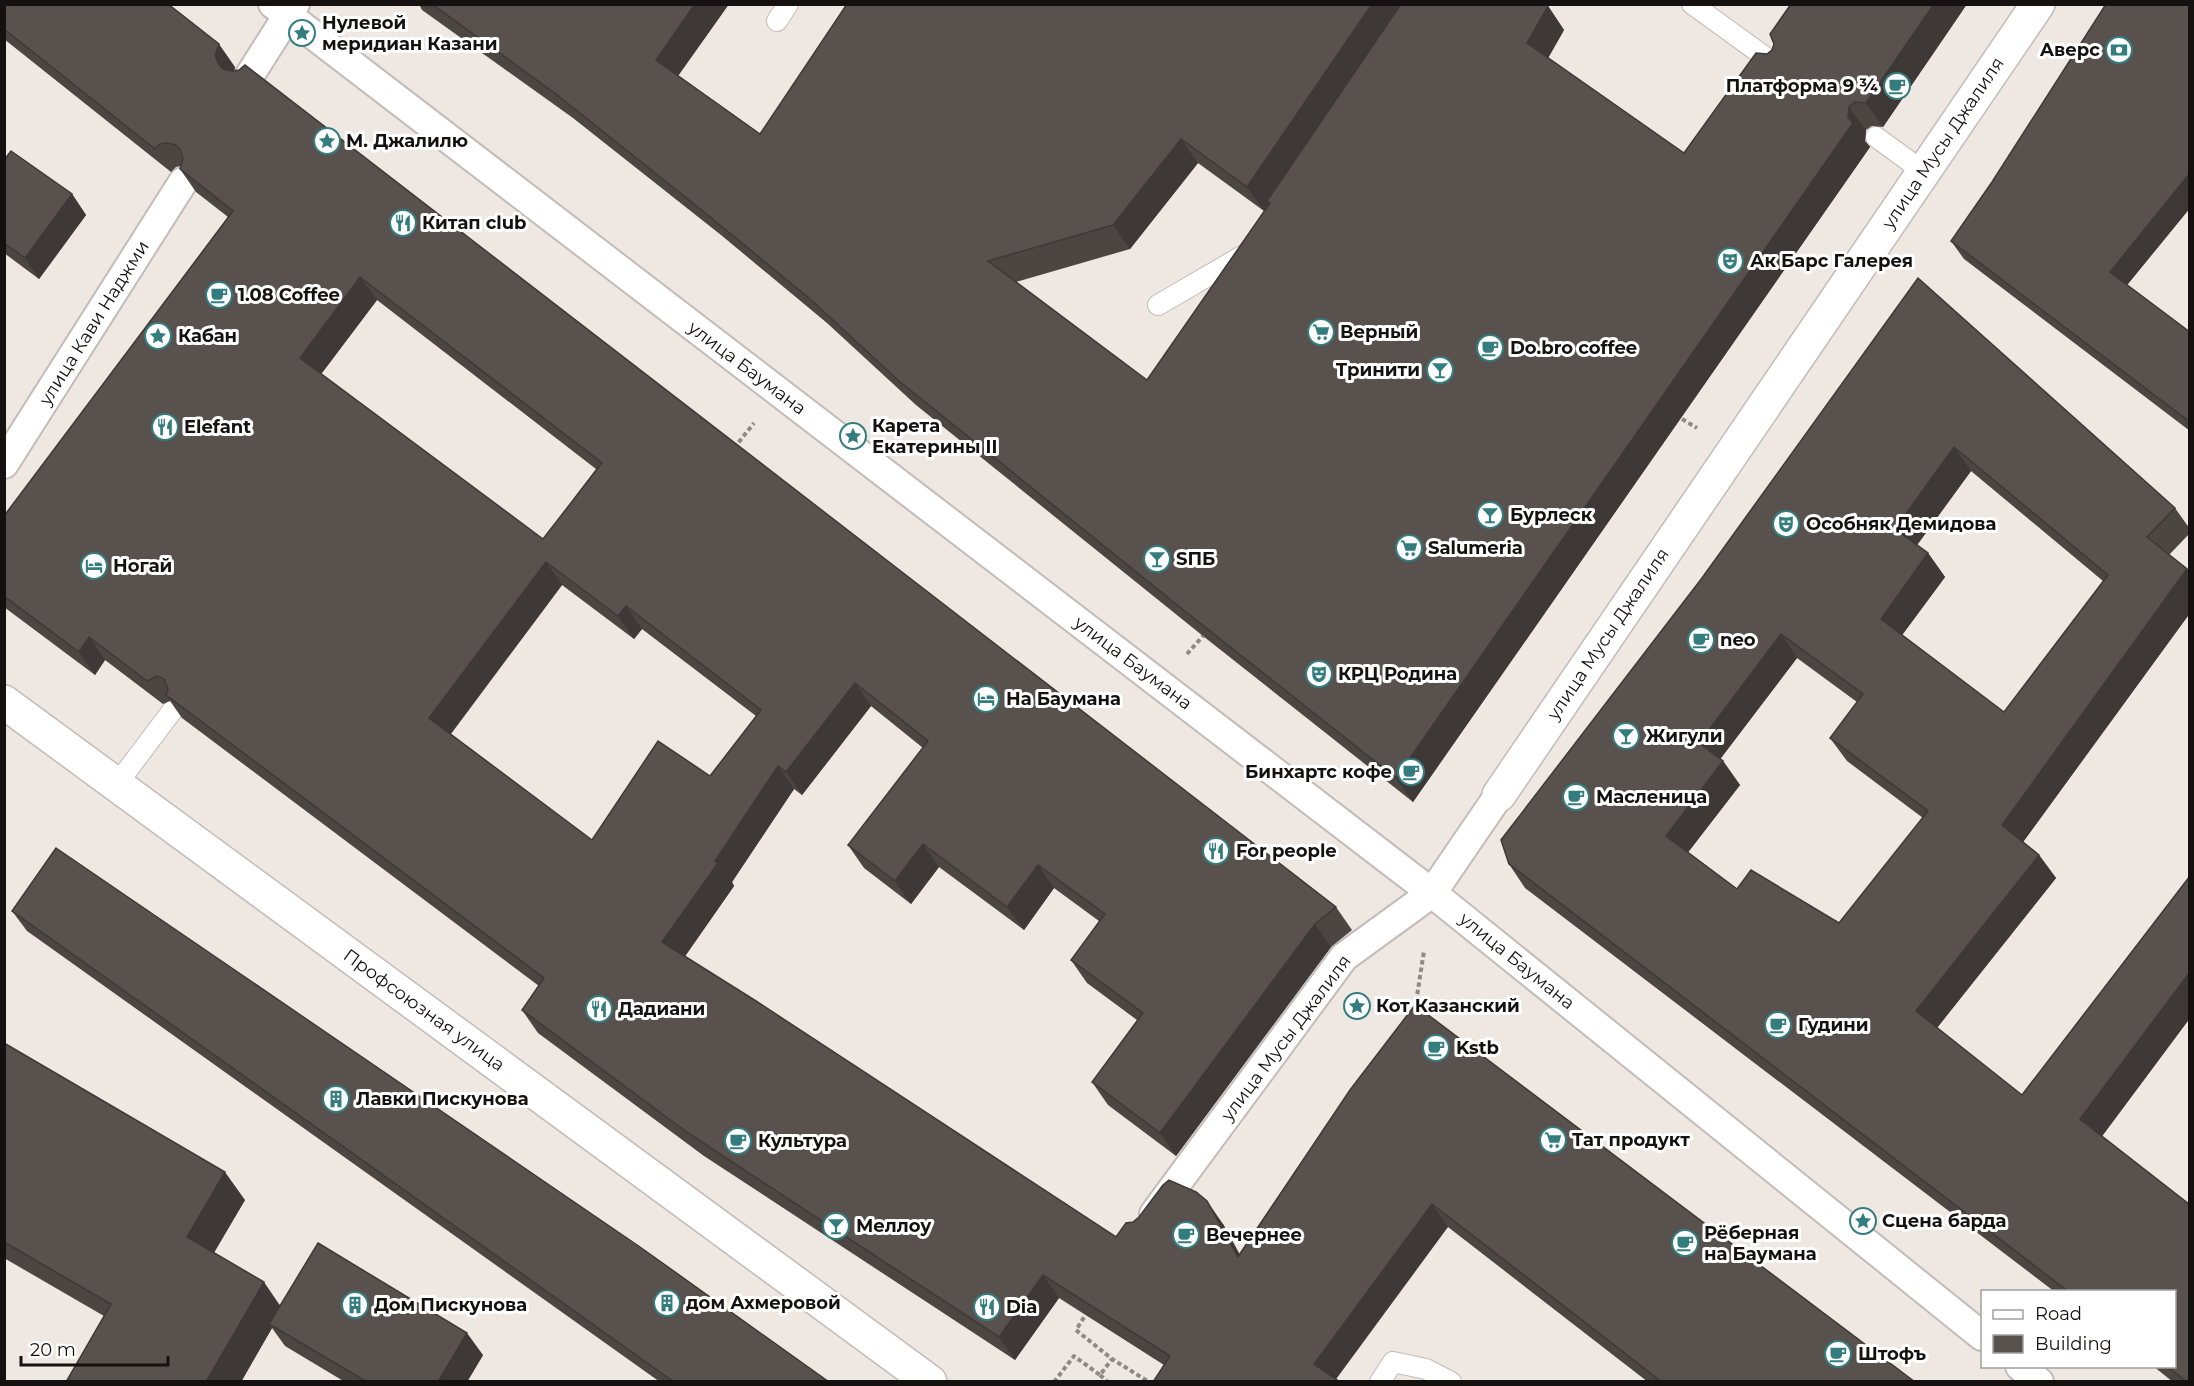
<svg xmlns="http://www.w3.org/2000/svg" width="2194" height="1386" font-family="Montserrat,sans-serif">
	<rect width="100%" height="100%" fill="#efe7e2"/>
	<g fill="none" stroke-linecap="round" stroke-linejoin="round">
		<defs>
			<path id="service" d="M1692 4 1779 67
				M777 21 788 4
				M1876 137 1924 172
				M1158 305 1249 252
				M117 784 172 711
				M1380 1382 1393 1362 1426 1369 1451 1382"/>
			<path id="pedestrian" d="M273 4 1432 893 1982 1336
				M248 78 295 4
				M4 464 183 182
				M1154 1214 1344 957 1432 893 1499 795
				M2020 1366 2039 1382"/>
			<path id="minor" d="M1499 795 2038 4"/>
			<path id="tertiary" d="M4 702 930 1382"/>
		</defs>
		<use href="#service" stroke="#c3bbb8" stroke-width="22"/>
		<use href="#pedestrian" stroke="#c3bbb8" stroke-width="32"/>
		<use href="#minor" stroke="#c3bbb8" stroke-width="36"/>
		<use href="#tertiary" stroke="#c3bbb8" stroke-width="36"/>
		<path stroke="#8f8986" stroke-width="4" stroke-dasharray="4.5 3" stroke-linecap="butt" d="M1682 419 1697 428
			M734 448 754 423
			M1187 654 1203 636
			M1415 1009 1424 951
			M1088 1311 1076 1330 1112 1359 1149 1382
			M1100 1375 1108 1382
			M1054 1382 1074 1356 1100 1375 1112 1359"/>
		<use href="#service" stroke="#fff" stroke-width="20"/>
		<use href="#pedestrian" stroke="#fff" stroke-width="28"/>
		<use href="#minor" stroke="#fff" stroke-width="33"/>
		<use href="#tertiary" stroke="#fff" stroke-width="33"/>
	</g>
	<path fill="#4c4643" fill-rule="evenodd" d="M4 4 235 67 234 71 1336 907 1352 930 1331 947 1176 1156 1108 1105 1092 1082 1137 1020 1087 983 1071 960 1099 921 1054 888 1024 930 939 867 911 904 864 868 848 845 923 748 871 706 802 795 794 789 732 882 734 886 685 956 1116 1237 1223 1224 1239 1254 1350 1090 1915 1382H1648L1448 1227 1164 1365 1059 1298 1015 1360 704 1156 538 1033 522 1010 539 986 182 718 170 701 163 704 105 660 95 675 4 607V516L228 217 196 192 180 169 181 166 176 167 171 172 4 39ZM377 300 596 469 543 539 321 374ZM562 585 634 639 642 629 756 716 710 776 592 840 451 734Z
		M419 4H729L678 76 760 134 1548 6 1564 30 1548 58 1684 153 1767 54 1772 50 1791 4H1967L1883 127 1872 126 1866 130 1865 141 1870 147 1413 802 1203 636 916 405 827 323 721 235 573 118 422 10ZM1198 163 1264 211 1269 204 1147 380 1016 282 1130 249Z
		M2190 4V208L2127 285 2190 332V431L1964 259 1951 241Z
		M4 160 72 194 86 215 39 279 4 253Z
		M1918 278 2175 508 2190 529V533L2169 555 2187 569 2190 573V613L2023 842 2039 855 2056 878 1937 1028 2022 1095 2190 876V1018L2102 1136 2189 1204 2190 1202V1382H2173L2153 1366H2175V1292H2055L1525 888 1509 864 1501 840 1702 578ZM1971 471 2103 581 2004 712 1902 635 1945 577 1928 553 1917 545ZM1797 658 1857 702 1830 738 1847 761 1923 818 1839 923 1751 870 1737 889 1688 852 1740 785 1723 761 1720 759Z
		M12 911 829 1382H660L27 931Z
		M4 1043 245 1200 214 1253 280 1305 483 1355 467 1382H345L285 1346 272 1328 241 1382H66L104 1316 4 1258Z"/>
	<path fill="#3e3937" d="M695 4H729L672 84 656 60Z
		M1372 4H1405L1267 201 1269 204 1264 211 1247 187Z
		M1934 4H1967L1883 127 1866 103Z
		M1548 6 1564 30 1543 67 1527 43Z
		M219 44 235 67 232 78 218 63 215 55Z
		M1849 107 1866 130 1865 141 1870 147 1413 802 1396 778 1848 117Z
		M1181 139 1198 163 1130 249 1113 225Z
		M2190 173V208L2123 290 2110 272Z
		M72 194 86 215 39 279 25 258Z
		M360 277 377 300 316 381 300 358Z
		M1954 447 1971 471 1912 552 1895 529Z
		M1928 553 1945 577 1897 642 1881 619Z
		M546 562 562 585 445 741 429 718Z
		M2187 569 2190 573V613L2018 849 2002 825Z
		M626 606 642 629 634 639 618 616Z
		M1781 634 1797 658 1715 766 1699 743Z
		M89 637 105 660 95 675 79 652Z
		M855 683 871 706 802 795 786 772Z
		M1723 761 1740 785 1683 859 1666 836Z
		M778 766 794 789 732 882 734 886 679 965 662 942Z
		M923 844 939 867 911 904 895 881Z
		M2039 855 2056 878 1932 1034 1916 1011Z
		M1038 865 1054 888 1024 930 1007 907Z
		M1315 924 1331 947 1176 1156 1160 1133Z
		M2190 972V1018L2097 1143 2080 1119Z
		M225 1172 245 1200 206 1265 187 1237Z
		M1207 1201 1223 1224 1254 1280 1238 1257Z
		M1432 1204 1448 1227 1334 1382 1314 1364Z
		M1043 1275 1059 1298 1015 1360 999 1337Z
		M264 1282 283 1310 269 1324 272 1328 241 1382H206Z
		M467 1333 483 1355 467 1382H438Z"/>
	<path fill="#58514e" stroke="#3e3937" stroke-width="1.5" fill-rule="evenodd" d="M4 4H168L219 44 215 55 218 63 223 69 232 71 239 70 245 65 1336 907 1315 924 1160 1133 1092 1082 1143 1013 1071 960 1105 914 1038 865 1007 907 923 844 895 881 848 845 928 741 855 683 786 772 778 766 715 861 718 863 662 942 756 1001 1116 1237 1126 1223 1133 1222 1139 1217 1163 1185 1169 1180 1196 1192 1207 1201 1238 1257 1350 1090 1415 1005 1915 1382H1662L1432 1204 1314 1364 1340 1382H1153L1170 1356 1043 1275 999 1337 688 1133 522 1010 544 978 166 695 168 689 164 679 157 676 147 681 89 637 79 652 4 596V516L233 211 180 169 183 159 181 151 176 145 167 143 160 144 155 149 4 29ZM360 277 602 463 543 539 300 358ZM546 562 618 616 626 606 761 710 710 776 658 741 592 840 429 718Z
		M432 4H695L656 60 760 134 847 4H1372L1247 187 1181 139 1113 225 988 261 1147 380 1270 203 1267 201 1401 4H1545L1548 6 1527 43 1684 153 1756 53 1767 54 1772 50 1774 44 1770 34 1791 4H1934L1866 103 1855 102 1849 107 1848 117 1853 123 1396 778 1186 612 899 381 810 299 704 212 556 94Z
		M2106 4H2190V173L2110 272 2190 332V422L1951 241 1992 182Z
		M11 151 72 194 25 258 4 243V160Z
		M1918 278 2175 508 2147 537 2187 569 2002 825 2039 855 1916 1011 2022 1095 2190 876V972L2080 1119 2189 1204 2190 1202V1382H2187L2167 1366H2175V1292H2069L1509 864 1501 840 1702 578ZM1954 447 2108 575 2004 712 1881 619 1928 553 1895 529ZM1781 634 1863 694 1830 738 1928 811 1839 923 1751 870 1737 889 1666 836 1723 761 1699 743Z
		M56 848 640 1247 829 1382H674L12 911Z
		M4 1043 225 1172 187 1237 264 1282 206 1382H66L111 1304 4 1242Z
		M318 1243 467 1333 438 1382H367L269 1324Z"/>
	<defs>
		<symbol id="sight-ring" viewBox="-11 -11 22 22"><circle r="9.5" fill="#fff" stroke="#347d7f" stroke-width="1.5"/><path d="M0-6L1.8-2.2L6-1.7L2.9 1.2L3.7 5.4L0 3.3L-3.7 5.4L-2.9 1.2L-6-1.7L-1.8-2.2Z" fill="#347d7f"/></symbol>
		<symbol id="bank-ring" viewBox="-11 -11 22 22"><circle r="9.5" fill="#fff" stroke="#347d7f" stroke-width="1.5"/><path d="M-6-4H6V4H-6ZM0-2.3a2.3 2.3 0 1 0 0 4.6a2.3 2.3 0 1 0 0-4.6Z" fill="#347d7f"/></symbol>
		<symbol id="cafe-ring" viewBox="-11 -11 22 22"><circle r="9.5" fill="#fff" stroke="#347d7f" stroke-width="1.5"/><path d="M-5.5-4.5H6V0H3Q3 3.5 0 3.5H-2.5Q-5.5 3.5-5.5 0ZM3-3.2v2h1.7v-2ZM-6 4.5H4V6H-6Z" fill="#347d7f"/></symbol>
		<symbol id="restaurant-ring" viewBox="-11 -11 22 22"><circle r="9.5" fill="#fff" stroke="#347d7f" stroke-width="1.5"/><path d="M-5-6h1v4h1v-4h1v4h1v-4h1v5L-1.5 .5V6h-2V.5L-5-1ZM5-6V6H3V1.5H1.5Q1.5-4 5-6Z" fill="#347d7f"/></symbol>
		<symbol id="theatre-ring" viewBox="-11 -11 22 22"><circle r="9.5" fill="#fff" stroke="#347d7f" stroke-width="1.5"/><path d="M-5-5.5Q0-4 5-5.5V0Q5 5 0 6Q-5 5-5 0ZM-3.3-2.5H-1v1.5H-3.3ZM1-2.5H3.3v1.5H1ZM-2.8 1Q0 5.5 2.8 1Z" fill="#347d7f"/></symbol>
		<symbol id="supermarket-ring" viewBox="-11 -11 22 22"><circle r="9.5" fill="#fff" stroke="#347d7f" stroke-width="1.5"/><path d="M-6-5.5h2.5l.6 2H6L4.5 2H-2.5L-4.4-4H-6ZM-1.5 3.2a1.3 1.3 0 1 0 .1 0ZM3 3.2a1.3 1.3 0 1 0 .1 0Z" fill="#347d7f"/></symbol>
		<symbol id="bar-ring" viewBox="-11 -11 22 22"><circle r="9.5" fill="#fff" stroke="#347d7f" stroke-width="1.5"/><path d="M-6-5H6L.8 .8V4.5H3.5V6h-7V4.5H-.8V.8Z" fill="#347d7f"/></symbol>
		<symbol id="hotel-ring" viewBox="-11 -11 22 22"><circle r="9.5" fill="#fff" stroke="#347d7f" stroke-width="1.5"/><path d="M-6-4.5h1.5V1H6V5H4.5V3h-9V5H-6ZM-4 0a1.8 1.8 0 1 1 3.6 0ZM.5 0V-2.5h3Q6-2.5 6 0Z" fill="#347d7f"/></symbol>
		<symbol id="building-ring" viewBox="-11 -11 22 22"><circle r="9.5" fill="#fff" stroke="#347d7f" stroke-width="1.5"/><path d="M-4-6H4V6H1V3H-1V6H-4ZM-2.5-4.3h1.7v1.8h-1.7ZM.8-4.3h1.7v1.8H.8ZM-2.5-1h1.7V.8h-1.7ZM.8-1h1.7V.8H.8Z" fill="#347d7f"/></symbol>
	</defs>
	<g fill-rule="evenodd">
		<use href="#sight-ring" x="287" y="18" width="30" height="30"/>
		<use href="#bank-ring" x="2104" y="35" width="30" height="30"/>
		<use href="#cafe-ring" x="1882" y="71" width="30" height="30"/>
		<use href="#sight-ring" x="312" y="126" width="30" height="30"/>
		<use href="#restaurant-ring" x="388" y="208" width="30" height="30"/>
		<use href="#theatre-ring" x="1715" y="246" width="30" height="30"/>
		<use href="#cafe-ring" x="204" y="280" width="30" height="30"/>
		<use href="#supermarket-ring" x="1306" y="317" width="30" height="30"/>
		<use href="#sight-ring" x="143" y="321" width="30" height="30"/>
		<use href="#cafe-ring" x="1475" y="333" width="30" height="30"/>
		<use href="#bar-ring" x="1425" y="355" width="30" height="30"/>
		<use href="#restaurant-ring" x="150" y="412" width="30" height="30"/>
		<use href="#sight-ring" x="838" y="421" width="30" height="30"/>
		<use href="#bar-ring" x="1475" y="500" width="30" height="30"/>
		<use href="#theatre-ring" x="1771" y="509" width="30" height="30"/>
		<use href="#supermarket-ring" x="1394" y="533" width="30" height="30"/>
		<use href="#bar-ring" x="1142" y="544" width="30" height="30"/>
		<use href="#hotel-ring" x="79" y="551" width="30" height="30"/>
		<use href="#cafe-ring" x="1686" y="625" width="30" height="30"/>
		<use href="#theatre-ring" x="1304" y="659" width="30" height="30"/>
		<use href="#hotel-ring" x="971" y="684" width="30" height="30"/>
		<use href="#bar-ring" x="1611" y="721" width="30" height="30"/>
		<use href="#cafe-ring" x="1396" y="757" width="30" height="30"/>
		<use href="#cafe-ring" x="1561" y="782" width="30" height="30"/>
		<use href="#restaurant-ring" x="1201" y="836" width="30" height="30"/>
		<use href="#sight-ring" x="1342" y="991" width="30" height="30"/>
		<use href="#restaurant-ring" x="584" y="994" width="30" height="30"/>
		<use href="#cafe-ring" x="1763" y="1010" width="30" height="30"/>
		<use href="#cafe-ring" x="1421" y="1033" width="30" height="30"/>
		<use href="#building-ring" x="321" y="1084" width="30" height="30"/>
		<use href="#supermarket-ring" x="1538" y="1125" width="30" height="30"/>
		<use href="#cafe-ring" x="723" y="1126" width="30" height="30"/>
		<use href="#sight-ring" x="1848" y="1206" width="30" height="30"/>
		<use href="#bar-ring" x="821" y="1211" width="30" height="30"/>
		<use href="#cafe-ring" x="1171" y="1220" width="30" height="30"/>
		<use href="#cafe-ring" x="1670" y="1228" width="30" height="30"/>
		<use href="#building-ring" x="652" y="1288" width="30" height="30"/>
		<use href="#building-ring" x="340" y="1290" width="30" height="30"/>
		<use href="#restaurant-ring" x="972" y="1292" width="30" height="30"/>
		<use href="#cafe-ring" x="1823" y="1339" width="30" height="30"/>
	</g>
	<g text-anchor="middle" stroke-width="6" stroke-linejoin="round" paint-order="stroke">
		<g font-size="18" font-weight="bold" fill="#141110" stroke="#fff" text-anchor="start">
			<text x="322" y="29">Нулевой<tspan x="322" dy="21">меридиан Казани</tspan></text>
			<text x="2100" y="56" text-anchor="end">Аверс</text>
			<text x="1878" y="92" text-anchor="end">Платформа 9 ¾</text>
			<text x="346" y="147">М. Джалилю</text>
			<text x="422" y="229">Китап club</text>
			<text x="1750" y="267">Ак Барс Галерея</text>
			<text x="238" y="301">1.08 Coffee</text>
			<text x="1340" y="338">Верный</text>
			<text x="178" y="342">Кабан</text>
			<text x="1510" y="354">Do.bro coffee</text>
			<text x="1420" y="376" text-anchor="end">Тринити</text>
			<text x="872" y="432">Карета<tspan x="872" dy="21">Екатерины II</tspan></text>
			<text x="184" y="433">Elefant</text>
			<text x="1510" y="521">Бурлеск</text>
			<text x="1806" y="530">Особняк Демидова</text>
			<text x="1428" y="554">Salumeria</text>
			<text x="1176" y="565">SПБ</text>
			<text x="113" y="572">Ногай</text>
			<text x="1720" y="646">neo</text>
			<text x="1338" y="680">КРЦ Родина</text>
			<text x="1006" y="705">На Баумана</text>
			<text x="1646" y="742">Жигули</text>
			<text x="1392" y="778" text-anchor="end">Бинхартс кофе</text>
			<text x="1596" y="803">Масленица</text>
			<text x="1236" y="857">For people</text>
			<text x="1376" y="1012">Кот Казанский</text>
			<text x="618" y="1015">Дадиани</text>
			<text x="1798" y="1031">Гудини</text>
			<text x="1456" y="1054">Kstb</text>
			<text x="356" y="1105">Лавки Пискунова</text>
			<text x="1572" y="1146">Тат продукт</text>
			<text x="758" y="1147">Культура</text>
			<text x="1882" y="1227">Сцена барда</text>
			<text x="856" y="1232">Меллоу</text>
			<text x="1704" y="1239">Рёберная<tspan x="1704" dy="21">на Баумана</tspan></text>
			<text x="1206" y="1241">Вечернее</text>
			<text x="686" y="1309">дом Ахмеровой</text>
			<text x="374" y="1311">Дом Пискунова</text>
			<text x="1006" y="1313">Dia</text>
			<text x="1858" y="1360">Штофъ</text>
		</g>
		<g font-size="18" fill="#141110" stroke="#fff">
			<text transform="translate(1943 143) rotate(-56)" y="6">улица Мусы Джалиля</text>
			<text transform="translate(94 323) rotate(-58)" y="6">улица Кави Наджми</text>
			<text transform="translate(747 368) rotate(37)" y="6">улица Баумана</text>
			<text transform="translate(1608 634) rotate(-56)" y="6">улица Мусы Джалиля</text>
			<text transform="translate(1133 663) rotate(37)" y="6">улица Баумана</text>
			<text transform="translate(1517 961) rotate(39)" y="6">улица Баумана</text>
			<text transform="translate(424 1010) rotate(36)" y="6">Профсоюзная улица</text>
			<text transform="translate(1286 1038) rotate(-53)" y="6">улица Мусы Джалиля</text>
		</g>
	</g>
	<rect width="2194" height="1386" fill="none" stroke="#141110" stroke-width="12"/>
	<rect x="1981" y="1290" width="195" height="78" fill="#ffffff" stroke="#a1a09f" stroke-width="1.5"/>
	<rect x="1993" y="1310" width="30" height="9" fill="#ffffff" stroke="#a1a09f" stroke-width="1.5"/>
	<text x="2035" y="1320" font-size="18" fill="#141110">Road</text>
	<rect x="1993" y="1335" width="30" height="18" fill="#58514e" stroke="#a1a09f" stroke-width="1.5"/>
	<text x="2035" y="1350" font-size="18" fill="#141110">Building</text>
	<path d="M21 1356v9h147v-9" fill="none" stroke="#141110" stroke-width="3"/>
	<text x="30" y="1356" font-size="18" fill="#141110" stroke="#ffffff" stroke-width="4.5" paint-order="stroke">20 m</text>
</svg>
